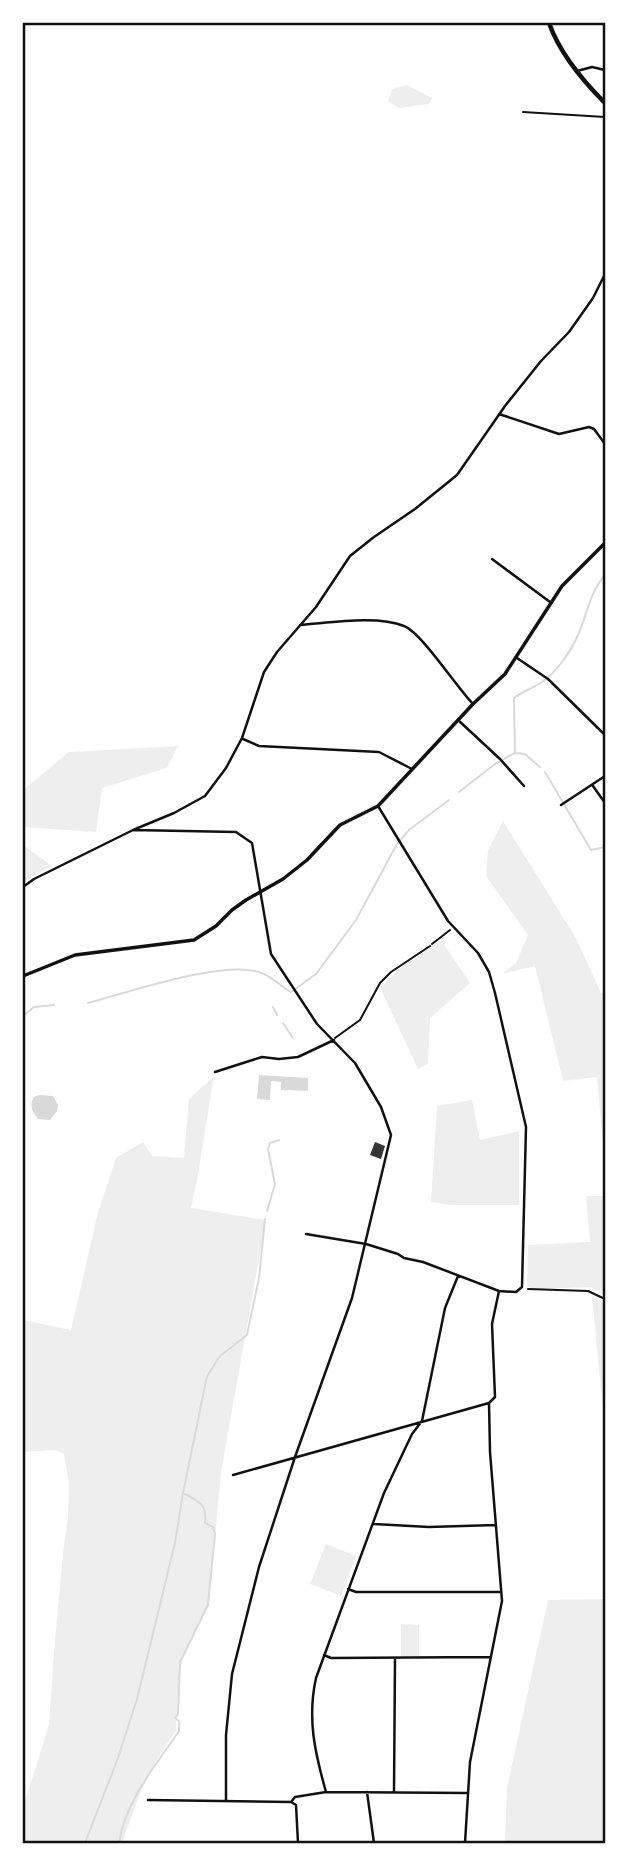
<svg xmlns="http://www.w3.org/2000/svg" width="628" height="1866" font-family="'DejaVu Sans',sans-serif">
	<rect width="100%" height="100%" fill="#fff"/>
	<path fill="#eee" d="M407 85 432 98 429 104 399 108 388 101 392 89Z
		M178 746 167 768 102 788 96 832 23 827V790L69 752Z
		M503 821 576 938 601 993 605 992V1170L597 1077 563 1081 535 966 502 974 516 963 528 935 486 876 488 850Z
		M23 845 52 866 23 882Z
		M441 940 470 983 430 1018 428 1064 418 1069 380 988 399 969Z
		M214 1076 197 1181 191 1208 266 1220 221 1472 209 1603 180 1666 176 1730 156 1761 140 1794 122 1843H23V1807L49 1725 54 1652 63 1553 68 1517 69 1483 64 1454 55 1450 23 1452V1320L71 1330 98 1212 116 1158 143 1142 152 1156 184 1158 189 1099Z
		M472 1100 480 1140 519 1131V1205H450L431 1202 437 1106Z
		M586 1196H605V1294L591 1287 534 1289 527 1286 528 1245 590 1242Z
		M592 1296 605 1304V1432Z
		M326 1544 356 1556 341 1596 310 1584Z
		M605 1599V1843H505L507 1787 548 1600Z
		M401 1624 419 1625V1658H401Z"/>
	<path fill="#d9d9d9" d="M259 1075 308 1078V1091L281 1090V1082L271 1081 270 1100 257 1099Z
		M39 1095 53 1096 58 1105 57 1111 50 1120 38 1119C32 1112 29 1105 34 1097Z"/>
	<g fill="none" stroke-linecap="round" stroke-linejoin="round">
		<path stroke="#d9d9d9" stroke-width="2" d="M515 753 525 754 540 767
			M545 772 591 850 605 847
			M459 792 495 764 515 753 514 698C523 691 533 688 542 682 557 672 571 651 578 635 587 615 590 592 605 575
			M88 1003C127 993 229 957 264 974 274 979 282 987 291 992L316 974 356 920 397 844 409 830 449 800
			M273 1007 277 1015
			M23 1016 34 1007 54 1005
			M283 1023 293 1038
			M267 1211 275 1184 268 1149 270 1143 279 1140
			M85 1843 118 1758 137 1699 175 1543 183 1493 207 1376 220 1356 247 1335 259 1278 265 1219
			M119 1843C125 1802 155 1766 179 1731V1721L175 1718 178 1714 180 1662 208 1605 215 1534 213 1527 205 1523C207 1506 201 1502 185 1494"/>
	</g>
	<path fill="#353535" d="M375 1142 385 1146 381 1159 370 1155Z"/>
	<g fill="none" stroke-linecap="round" stroke-linejoin="round">
		<path stroke="#111" stroke-width="2" d="M432 944 450 930
			M528 1289 588 1291 605 1299"/>
		<path stroke="#111" stroke-width="2" d="M523 112 605 117
			M335 1038 360 1020 380 983 391 972 430 946"/>
		<path stroke="#111" stroke-width="2.5" d="M577 71 592 67 605 70
			M499 414 559 434 589 427 594 429 605 444
			M492 559 550 602
			M300 625C329 623 377 615 404 626 421 632 457 688 473 704
			M517 658 548 679 605 735
			M458 720 500 759 524 786
			M243 739 259 746 379 752 412 769
			M593 786 605 803
			M561 805 605 776
			M133 830 236 832 252 843 271 954 317 1024 355 1063 381 1107 391 1135 352 1298 295 1457 259 1567 232 1674 226 1735V1800
			M23 887 34 879 133 830 174 813 205 796 226 768 242 738 264 672 277 652 316 607 350 556 374 537 415 509 457 475 505 406 541 361 569 332 593 298 605 274
			M215 1072 262 1057 279 1059 298 1057 334 1040
			M306 1234 366 1244 398 1254 404 1258 423 1262 499 1291 516 1292 522 1287 526 1127 495 993 489 972 478 953 448 921 378 806
			M233 1475 489 1403
			M374 1524 429 1527 496 1525
			M348 1589 356 1592H501
			M324 1655 331 1658 490 1657
			M326 1792C315 1753 307 1719 316 1678L384 1493 412 1434 422 1421 445 1308 458 1276
			M367 1792 374 1843
			M394 1792 395 1659
			M148 1800 291 1802 295 1797 326 1792 467 1793
			M291 1802 296 1805 298 1843
			M465 1843 470 1762 502 1601 490 1452 489 1403 495 1397 492 1324 499 1291"/>
		<path stroke="#111" stroke-width="3.5" d="M23 976 75 955 194 940 216 926 232 910 246 900 283 879 307 860 340 825 378 806 473 704 505 674 562 586 605 543"/>
		<path stroke="#111" stroke-width="4.5" d="M549 23C560 54 582 80 605 103"/>
	</g>
	<rect width="628" height="1866" fill="none" stroke="#ffffff" stroke-width="49"/>
	<rect x="24" y="24" width="580" height="1818" fill="none" stroke="#111" stroke-width="2.5"/>
</svg>
